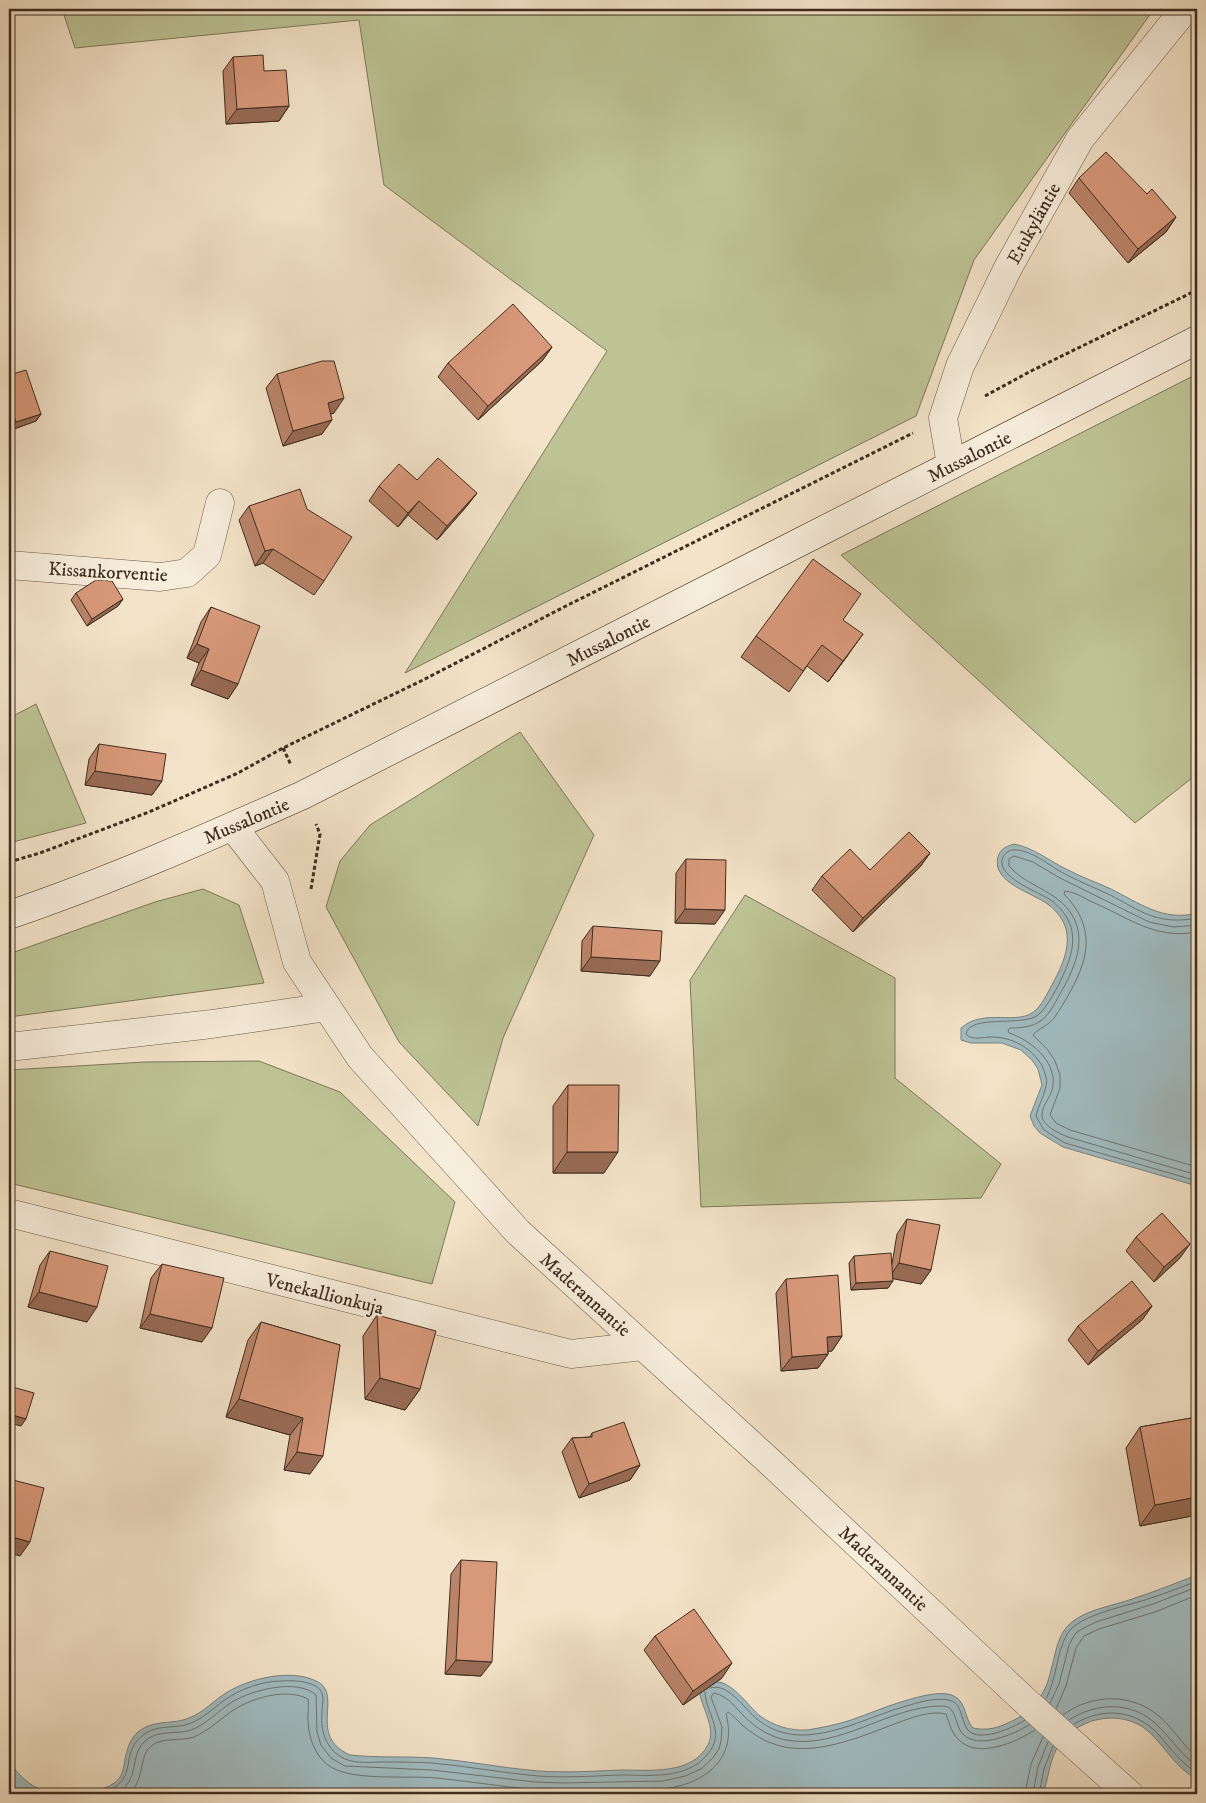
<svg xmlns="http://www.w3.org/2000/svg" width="1206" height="1803" font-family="'IM FELL DW Pica',serif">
	<rect width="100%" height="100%" fill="#f3e3c8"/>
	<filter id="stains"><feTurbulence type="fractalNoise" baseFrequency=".004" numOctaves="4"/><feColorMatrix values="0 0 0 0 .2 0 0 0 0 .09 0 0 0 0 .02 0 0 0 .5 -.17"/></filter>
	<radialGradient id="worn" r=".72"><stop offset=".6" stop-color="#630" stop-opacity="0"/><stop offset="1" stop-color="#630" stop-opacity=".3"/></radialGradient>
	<path fill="#bdc395" stroke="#7e785a" d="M62 9H1154L974 260 916 416 405 673 607 351 384 185 359 20 75 48Z
		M1197 374V774L1135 823 841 555Z
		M36 704 86 823 9 843V718Z
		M520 732 594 835 503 1038 478 1126 399 1042 326 907 340 861 370 825Z
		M203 889 239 905 264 983 9 1017V954L155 902Z
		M745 895 895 978V1078L1001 1164 981 1198 701 1207 690 980Z
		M259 1061 340 1092 455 1202 432 1284 9 1183V1070L145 1062Z"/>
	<path fill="#a0bbc0" stroke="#798280" d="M1014 844C1034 848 1048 860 1066 869 1081 877 1096 882 1111 889 1139 903 1164 922 1197 913V1186L1063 1147 1040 1133 1034 1126 1030 1116 1042 1085 1038 1069 1032 1060 1021 1050 1002 1043H971L961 1040V1028C985 1007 1018 1027 1036 1010 1044 1002 1049 990 1054 981 1062 966 1069 950 1067 934 1066 923 1058 912 1049 905 1034 893 991 883 998 857 1000 849 1007 846 1014 844Z
		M1197 1575V1779C1175 1768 1166 1747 1148 1731 1120 1707 1073 1718 1056 1750 1049 1764 1048 1780 1043 1794H67C82 1793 110 1792 120 1777 124 1771 124 1762 126 1755 128 1746 131 1738 138 1732 154 1719 172 1725 189 1718 203 1713 213 1701 226 1693 249 1678 293 1668 318 1682 343 1696 307 1736 350 1755 377 1758 405 1756 433 1758 468 1761 503 1768 538 1771 566 1773 594 1771 622 1770 650 1770 692 1775 708 1745 717 1728 701 1707 699 1690 703 1688 708 1683 712 1682 730 1678 748 1706 760 1716 774 1726 790 1731 807 1730 820 1728 835 1725 848 1721 870 1714 934 1685 954 1696 967 1703 964 1718 973 1728 987 1731 998 1728 1010 1722 1033 1712 1046 1694 1051 1670 1056 1653 1057 1634 1072 1622 1088 1609 1113 1606 1132 1599 1154 1592 1176 1583 1197 1575Z
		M9 1761C21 1779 35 1791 57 1794H9Z"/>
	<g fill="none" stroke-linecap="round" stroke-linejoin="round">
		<path stroke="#6f7470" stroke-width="1" d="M1197 918C1182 921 1167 921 1152 916 1137 911 1123 901 1108 894 1093 887 1078 881 1063 873 1050 866 1038 855 1023 851 1019 850 1013 849 1009 851 1005 853 1003 856 1002 860 999 879 1040 892 1052 901 1058 906 1064 912 1067 918 1076 933 1073 951 1067 966 1062 979 1049 1006 1038 1015 1023 1027 969 1014 966 1034 972 1041 983 1037 991 1037 1012 1037 1030 1047 1041 1064 1044 1070 1048 1079 1046 1086 1044 1097 1038 1106 1036 1116L1044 1130 1065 1143 1197 1181
			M1197 925 1174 927 1149 922 1060 878 1033 862 1014 856 1009 859V866C1027 887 1057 890 1072 915 1088 941 1073 971 1060 994 1055 1003 1050 1013 1042 1020 1033 1027 1021 1028 1010 1028L1008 1030 1009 1033C1030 1040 1056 1060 1053 1086 1052 1096 1042 1105 1042 1115 1042 1126 1059 1133 1068 1137L1197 1175
			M1197 932C1154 940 1128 917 1090 901 1083 897 1074 892 1065 891L1064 894C1095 926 1090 956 1070 992 1065 1001 1060 1010 1054 1018 1048 1026 1039 1028 1033 1035L1048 1050 1055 1061 1060 1075V1088L1050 1115 1056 1123 1070 1130 1197 1167
			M710 1688C729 1682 745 1710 758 1720 766 1726 775 1731 785 1733 823 1743 874 1714 910 1705 922 1701 936 1698 948 1700 963 1702 960 1720 968 1730 979 1743 1013 1728 1025 1720
			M1046 1699C1057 1678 1056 1654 1067 1634 1079 1614 1129 1606 1151 1598 1166 1593 1182 1587 1197 1581
			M1050 1703 1059 1684 1069 1645 1075 1634 1080 1630 1096 1622 1153 1604 1197 1587
			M1056 1709 1066 1686 1076 1648 1084 1636 1099 1629 1155 1612 1197 1595
			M1063 1715C1092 1693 1133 1693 1160 1717 1174 1729 1183 1746 1197 1757
			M1069 1720C1096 1702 1133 1701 1157 1725 1171 1738 1181 1755 1197 1766
			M1074 1724C1103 1707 1135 1709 1159 1735 1171 1749 1181 1763 1197 1773
			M98 1794C143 1782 117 1756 142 1736 157 1723 174 1730 191 1723 203 1718 213 1709 223 1701 240 1689 262 1681 282 1681 293 1680 317 1681 322 1693 324 1699 322 1707 322 1713 320 1732 327 1751 345 1759 357 1764 372 1762 384 1762 400 1762 416 1762 432 1763 467 1766 502 1773 538 1776 566 1778 593 1776 621 1775 649 1775 686 1780 707 1755 727 1732 706 1715 705 1692
			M117 1794C141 1778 129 1757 144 1742 157 1729 176 1735 191 1730 207 1724 218 1711 232 1702 252 1690 297 1678 316 1695L317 1732 321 1745 331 1758 345 1766 432 1770 535 1782 562 1783 663 1781 685 1776 701 1769 712 1759 719 1749 721 1741 722 1727 711 1697 712 1695 714 1693C729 1696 736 1709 746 1718 757 1729 771 1737 786 1740 840 1750 889 1706 941 1706 957 1705 954 1723 962 1733 977 1751 1014 1734 1029 1725
			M129 1794C145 1780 139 1757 150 1747 162 1736 180 1742 194 1737 210 1730 221 1718 235 1709 255 1697 287 1688 308 1699 309 1704 308 1709 308 1714 307 1732 313 1754 328 1765 350 1782 407 1775 436 1778 476 1782 516 1789 557 1791 576 1791 595 1790 614 1789 630 1789 647 1791 663 1789 705 1784 738 1759 726 1714L728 1712C733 1715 737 1720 742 1725 751 1732 760 1739 771 1743 811 1759 860 1737 897 1723 911 1718 931 1710 946 1714 949 1722 951 1732 958 1739 977 1760 1016 1742 1035 1730
			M1025 1794 1031 1764 1043 1737
			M1033 1794 1038 1767 1048 1742
			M1039 1794 1044 1769 1053 1746"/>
		<defs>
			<path id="street" d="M951 465 943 418 960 366 1009 266 1080 139 1185 9
				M9 565 160 577 187 573 207 555 220 503
				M233 827 275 881 297 962 360 1057 518 1232 769 1461 1022 1698 1129 1794
				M9 1047 212 1024 327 1007
				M9 1213 571 1354 643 1346"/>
			<path id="secondary" d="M9 915C109 881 207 838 303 795L1197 340"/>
		</defs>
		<use href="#street" stroke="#6b5a49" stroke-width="29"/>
		<use href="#secondary" stroke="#3e2d1f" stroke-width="29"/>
		<path stroke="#3e2d1f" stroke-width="3" stroke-dasharray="4 2.5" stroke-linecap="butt" d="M985 396 1031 371 1197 290
			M283 748 291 765
			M9 862 40 853 149 812 238 773 283 748 423 680 566 606 913 433
			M311 889 320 834 316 824"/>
		<use href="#street" stroke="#f7eddb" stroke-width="28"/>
		<use href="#secondary" stroke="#f7eddb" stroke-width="28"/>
	</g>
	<path fill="#ba8469" stroke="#3e2d1f" d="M233 57 264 71 289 106 279 121 226 124 223 71Z
		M1079 178 1147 194 1176 217 1166 232 1128 263 1069 193Z
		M552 347 542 361 478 420 438 377 448 363Z
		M277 374 334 413 331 414 322 434 283 446 266 388Z
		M9 375 41 414 36 421 11 430 9 424Z
		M417 480 477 493 466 507 437 540 408 515 398 527 369 501 379 486Z
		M249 506 324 581 314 595 263 563 255 566 239 520Z
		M76 593 123 599 118 606 87 626 71 600Z
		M211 607 238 684 228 699 191 685 199 663 187 658 201 622Z
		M843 620 848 655 828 682 807 666 789 692 741 657 756 636Z
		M99 744 162 781 152 795 85 785 89 759Z
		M930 853 920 867 853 932 812 890 822 876 870 870Z
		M686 859 715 924 675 923 676 873Z
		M593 926 650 976 581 971 582 941Z
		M568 1085 604 1173H553V1106Z
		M907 1219 931 1270 921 1284 893 1278 888 1288 851 1290 849 1263 854 1256 892 1264 897 1234Z
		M1136 1237 1180 1258 1154 1282 1126 1251Z
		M50 1251 87 1322 28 1307 40 1265Z
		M162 1264 202 1342 140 1328 151 1278Z
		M786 1279 842 1336 832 1351H828V1354L818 1368 781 1371 776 1293Z
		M1152 1306 1142 1320 1088 1365 1068 1340 1078 1326Z
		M377 1315 420 1389 405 1410 365 1399 363 1336Z
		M261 1322 340 1345 310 1474 284 1470 290 1435 226 1417 248 1340Z
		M1197 1417V1515L1140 1526 1126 1448 1140 1427Z
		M592 1433 640 1465 630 1480 579 1498 562 1452 572 1438 590 1437Z
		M461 1560 481 1676 445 1674 451 1574Z
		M655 1636 722 1678 683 1705 644 1650Z"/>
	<path fill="#976b55" stroke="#3e2d1f" d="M289 106 279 121 226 124 237 109Z
		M1176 217 1166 232 1128 263 1138 249Z
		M552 347 542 361 478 420 488 406Z
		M344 398 334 413 317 417 328 403Z
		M41 414 36 421 11 430 16 422Z
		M332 420 322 434 283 446 293 431Z
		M477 493 466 507 437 540 447 526Z
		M419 501 408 515 398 527 408 513Z
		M273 549 263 563 255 566 265 551Z
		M123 599 118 606 87 626 92 619Z
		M863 634 848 655 828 682 843 661Z
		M197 644 209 649 199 663 187 658Z
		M201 670 238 684 228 699 191 685Z
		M95 771 162 781 152 795 85 785Z
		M930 853 920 867 853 932 863 918Z
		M685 909 725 910 715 924 675 923Z
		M591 957 660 961 650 976 581 971Z
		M567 1152H618L604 1173H553Z
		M1190 1244 1180 1258 1154 1282 1164 1267Z
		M899 1263 931 1270 921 1284 889 1278Z
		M893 1281 888 1288 851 1290 856 1283Z
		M39 1292 97 1307 87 1322 28 1307Z
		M1152 1306 1142 1320 1088 1365 1098 1351Z
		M150 1314 212 1328 202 1342 140 1328Z
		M842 1336 832 1351 817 1352 827 1337Z
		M828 1354 818 1368 781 1371 792 1357Z
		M380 1378 420 1389 405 1410 365 1399Z
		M239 1399 303 1418 290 1435 226 1417Z
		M9 1414 26 1419 21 1426 9 1423Z
		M297 1452 323 1456 310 1474 284 1470Z
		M640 1465 630 1480 579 1498 589 1484Z
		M1197 1497V1515L1140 1526 1155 1505Z
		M9 1536 30 1542 20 1556 9 1553Z
		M456 1660 492 1662 481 1676 445 1674Z
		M732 1663 722 1678 683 1705 693 1691Z"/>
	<path fill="#d8997a" stroke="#3e2d1f" d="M263 55 264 71 286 70 289 106 237 109 233 57Z
		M1106 152 1147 194 1152 189 1176 217 1138 249 1079 178Z
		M513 304 552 347 488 406 448 363Z
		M322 361H334L344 398 328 403 332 420 293 431 277 374Z
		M26 370 41 414 16 422 9 402V375Z
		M438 458 477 493 447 526 419 501 408 513 379 486 399 464 417 480Z
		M300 489 307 509 352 537 324 581 273 549 265 551 249 506Z
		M813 559 861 594 843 620 863 634 843 661 822 645 803 671 756 636Z
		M96 580 112 581 123 599 92 619 76 593Z
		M211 607 260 626 238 684 201 670 209 649 197 644Z
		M99 744 166 754 162 781 95 771Z
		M909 832 930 853 863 918 822 876 850 849 870 870Z
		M686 859 726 860 725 910 685 909Z
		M593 926 662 931 660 961 591 957Z
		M568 1085H619L618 1152H567Z
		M1162 1213 1190 1244 1164 1267 1136 1237Z
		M907 1219 940 1225 931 1270 899 1263Z
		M50 1251 108 1266 97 1307 39 1292Z
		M891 1253 893 1281 856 1283 854 1256Z
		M162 1264 224 1278 212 1328 150 1314Z
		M838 1275 842 1336 827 1337 828 1354 792 1357 786 1279Z
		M1132 1281 1152 1306 1098 1351 1078 1326Z
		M377 1315 436 1331 420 1389 380 1378Z
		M261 1322 340 1345 323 1456 297 1452 303 1418 239 1399Z
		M9 1386 34 1393 26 1419 9 1414Z
		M1197 1417V1497L1155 1505 1140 1427Z
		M624 1422 640 1465 589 1484 572 1438 592 1437V1433Z
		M9 1479 44 1488 30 1542 9 1536Z
		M461 1560 497 1562 492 1662 456 1660Z
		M694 1609 732 1663 693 1691 655 1636Z"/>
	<g text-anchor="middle" stroke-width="5" stroke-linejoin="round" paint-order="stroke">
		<g font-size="19" fill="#3e2d1f" stroke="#f7eddb">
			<text transform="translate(1033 223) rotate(-61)" y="7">Etukyläntie</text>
			<text transform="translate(969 456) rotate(-27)" y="7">Mussalontie</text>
			<text transform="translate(108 571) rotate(3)" y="7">Kissankorventie</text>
			<text transform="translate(608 640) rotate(-27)" y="7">Mussalontie</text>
			<text transform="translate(246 820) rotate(-23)" y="7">Mussalontie</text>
			<text transform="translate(325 1293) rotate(14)" y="7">Venekallionkuja</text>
			<text transform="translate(586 1294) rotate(42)" y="7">Maderannantie</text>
			<text transform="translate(884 1568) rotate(43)" y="7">Maderannantie</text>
		</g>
	</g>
	<rect width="1206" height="1803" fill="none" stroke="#f3e3c8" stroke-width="30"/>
	<rect x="10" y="10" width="1186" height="1783" fill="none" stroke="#3e2d1f" stroke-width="2.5"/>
	<rect x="15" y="15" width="1176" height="1773" fill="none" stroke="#3e2d1f"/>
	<rect width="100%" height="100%" filter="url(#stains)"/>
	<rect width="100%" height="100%" fill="url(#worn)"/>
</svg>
